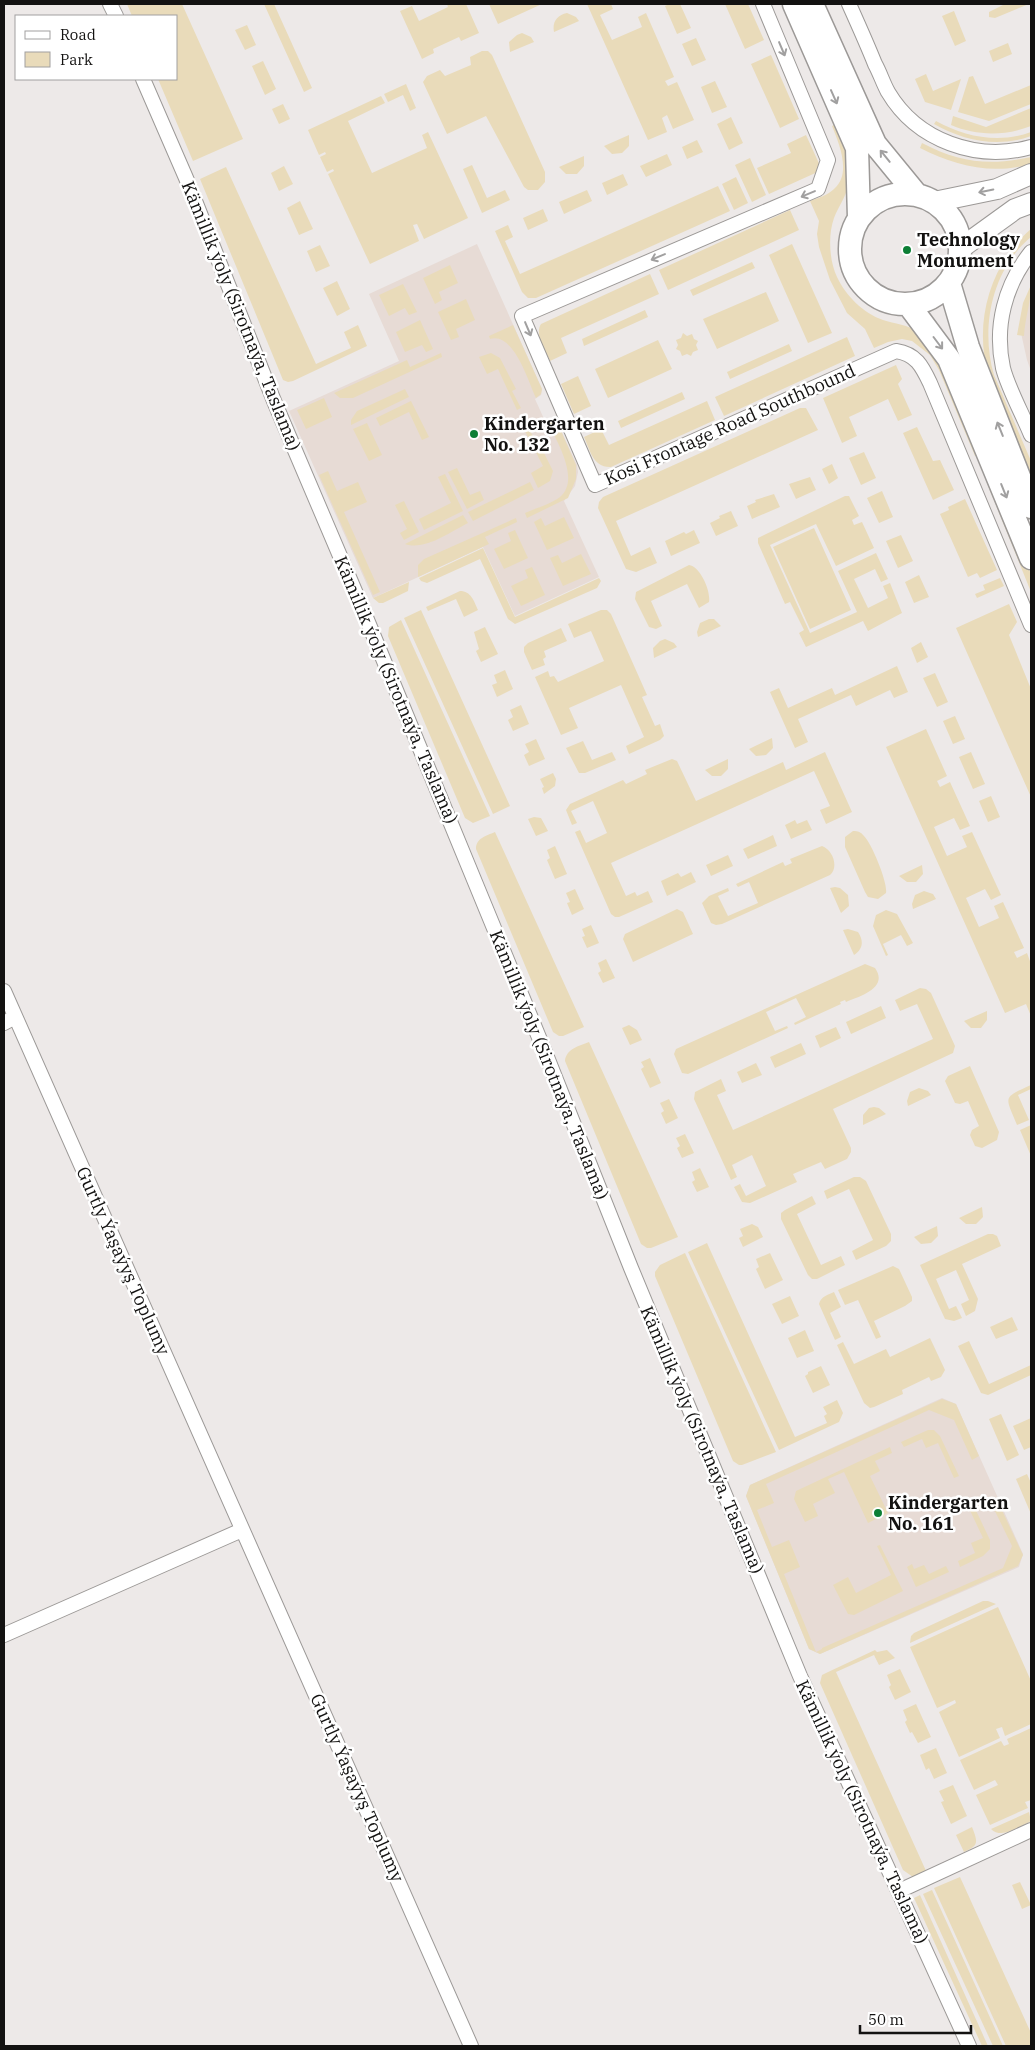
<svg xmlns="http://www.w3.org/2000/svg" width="1035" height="2050" font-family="'IBM Plex Serif',serif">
	<rect width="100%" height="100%" fill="#ede9e8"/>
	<path fill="#e7dbd5" d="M477 244 542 389 541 395 535 399 545 421 553 420 558 424 577 465 578 472 575 486 564 501 599 577 515 616 483 547 373 598 289 411 399 361 369 294Z
		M1031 290V371L1027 360 1021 333Z
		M942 1398 956 1404 1023 1554 1019 1567 820 1654 809 1649 746 1496 750 1485Z"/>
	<path fill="#e9dbba" d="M127 4H182L243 139 193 161 158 79H176V16H132Z
		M264 4H274L312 88 304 92Z
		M447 4H466L479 33 461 41 459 37 433 49 434 53 422 59 400 11 412 6 419 21 448 7Z
		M489 4H542L498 24Z
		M587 4H611L613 9 600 15 612 40 642 27 638 17 646 13 674 77 665 81 668 86 677 82 694 120 673 129 667 115 662 118 667 132 648 140Z
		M669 4H680L691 28 677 34 665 6Z
		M725 4H748L764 40 745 49Z
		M1005 4H1029L995 18 989 17V12Z
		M954 11 966 41 955 46 942 16Z
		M567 13 576 17 579 21 554 32C552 22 557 15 567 13Z
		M247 25 256 45 245 50 235 30Z
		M522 33 531 37 534 42 510 52 509 42 517 35Z
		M696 38 706 60 692 66 682 44Z
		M1008 43 1012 54 993 62 989 51Z
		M482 51H488L492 55 545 172V182L538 190H528L524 187 486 116 447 134 423 82 427 76 440 70 445 76 471 65 470 57Z
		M771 55 799 119 780 128 751 64Z
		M263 61 276 89 265 95 252 66Z
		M926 74 933 91 961 79 951 110 925 102 915 79Z
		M973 76 985 104 1031 85V104L989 121 958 112 969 77Z
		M715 81 727 107 712 113 701 87Z
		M406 84 416 108 410 111 403 95 388 102 384 94Z
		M381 96 385 103 348 121 372 173 427 148 422 135 428 132 468 218 424 239 417 224 413 225 419 241 370 264 328 174 334 171 333 169 327 172 320 157 326 154 325 152 319 155 308 130Z
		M283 104 290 119 279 124 272 109Z
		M1031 108V126C1006 136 976 136 951 125L953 116 986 127Z
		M731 117 743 143 729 150 717 124Z
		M936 121C965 137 999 144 1031 132V136C998 148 964 141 934 124Z
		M838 123C845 143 850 165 848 186 846 197 838 207 834 218 828 235 829 260 837 277 846 296 863 313 883 320 894 324 909 324 918 333 946 357 966 418 982 453L975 456 939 370 930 355 912 341 902 339 888 342 874 348 865 329 847 313 830 280 819 247 817 234 819 221 810 201C818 198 828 195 834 189 852 174 839 143 832 126Z
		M629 135V146L622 153 612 154 604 146Z
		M806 135 822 170 769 194 757 168 791 153 787 144Z
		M697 140 703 152 687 159 682 147Z
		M922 143C960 163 990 166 1031 157V164C992 175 955 166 920 148Z
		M667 154 672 165 646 177 640 166Z
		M584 156V166L577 174H566L559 167Z
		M750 158 766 195 752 202 735 165Z
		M472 165 487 198 505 190 510 200 482 213 463 169Z
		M284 166 293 184 279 191 271 173Z
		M226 167 316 364 351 348 344 332 358 325 367 346 293 381 288 382 283 380 200 179Z
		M623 174 628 185 607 195 602 183Z
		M736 177 748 203 734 210 722 184Z
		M718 186 730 211 536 298H528L522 292 495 231 508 225 513 237 505 241 520 274Z
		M587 190 592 201 564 214 559 202Z
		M300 201 313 229 299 235 287 208Z
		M543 209 548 221 528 230 523 218Z
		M790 210 799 230 668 290 659 270Z
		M1031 229V237C992 269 980 328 994 375L1031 461V475L989 377C973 325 989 265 1031 229Z
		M792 244 832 333 808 343 769 255Z
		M320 245 330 266 316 272 307 251Z
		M752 262 755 268 693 296 690 290Z
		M450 265 458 283 439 292 442 300 435 304 423 278Z
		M650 274 659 294 561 338 567 353 550 361C546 351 534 335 541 324Z
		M337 281 350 309 337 316 323 288Z
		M403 284 417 312 409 315 405 308 389 316 379 295Z
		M1031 285C1031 302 1025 318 1024 336L1017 335 1023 303Z
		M766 292 779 321 717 349 703 319Z
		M466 299 475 320 456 329 459 337 451 340 438 312Z
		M645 310 648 317 584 346 582 339Z
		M420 320 433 349 426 352 422 345 405 352 396 332Z
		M513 325 542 389 541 394 536 398C528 381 514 332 490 339L489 336Z
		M683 333 687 336 692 334 694 339 698 341 696 345 698 350 693 352 691 356 687 354 682 356 680 351 676 349 678 345 676 340 681 338Z
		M847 337 855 356 724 416 715 397Z
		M658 340 672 369 608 398 595 369Z
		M789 344 792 351 730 379 727 372Z
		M441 353 442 357 353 398H340L334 393 407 360 410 367Z
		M491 353 500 358 516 389 512 391 521 408 517 410 498 369 487 374 479 357Z
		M896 365 902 379 898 384 912 415 898 421 888 399 849 417 857 436 842 443 823 398Z
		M578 376 591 406 574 414 561 384Z
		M405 389 409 397 351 425V420L357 411Z
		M682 392 685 399 621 428 618 421Z
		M324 398 332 417 306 429 297 410Z
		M411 401 429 437 422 440 409 412 380 426 376 418Z
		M707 401 715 420 611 467C593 468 590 450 584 437L601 429 609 445Z
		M800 408H806L818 430 616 521 631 556 650 547 657 563 636 572 626 569 598 508 599 502 603 497Z
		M550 420 558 424 576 465V479L568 498 527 518 525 513C536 508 551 504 560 497 581 479 556 440 547 421Z
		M367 423 382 455 369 461 353 429Z
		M917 427 933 461 940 460 954 490 933 500 903 433Z
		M529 429 537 444 539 443 553 471 550 481 538 488 531 473 543 466 525 431Z
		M864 452 876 478 861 485 849 458Z
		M832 464 838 478 829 484 822 469Z
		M457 468 470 495 480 491 484 500 467 509 448 472Z
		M328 471 337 491 358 482 367 502 344 512 380 592 373 595 319 475Z
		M445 474 463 511 424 530 419 519 451 503 438 477Z
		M810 477 816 490 796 499 789 484Z
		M985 478 997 493 1031 574V592Z
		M530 482 534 490 473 521 468 512Z
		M882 491 893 517 879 523 867 498Z
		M774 494 780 507 752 519 747 506 756 502 755 500Z
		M845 496H849L859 516 852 520 854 525 862 522 874 548 836 566 816 524 770 545 810 633 857 612 838 571 876 553 888 579 881 582 875 569 854 579 868 608 888 598 883 586 890 583 902 613 868 631 863 621 806 647 799 633 804 630 790 602 785 604 758 543V538Z
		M965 499 997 570 980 578 977 573 968 577 940 514 949 510 948 507Z
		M404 501 419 532 404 540 400 533 407 529 395 505Z
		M731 511 738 526 716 536 710 523 720 518 719 516Z
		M463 515 468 523C450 532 425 551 405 544Z
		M564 517 574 538 547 550 534 522 541 518 545 526Z
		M516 518 517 522 485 537 489 544 418 577V565L424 559Z
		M814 528 851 610 810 629 773 547Z
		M515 530 528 558 504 569 494 549 511 541 508 533Z
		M694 530 700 543 671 556 665 541 684 532 686 534Z
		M901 535 913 561 898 568 886 541Z
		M483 548 515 617 599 578 601 581 597 588 515 624 508 619 480 559 427 583 421 581 419 578Z
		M581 554 591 574 563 586 550 558 558 555 562 563Z
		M689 565C700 566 711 591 709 602L699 608 687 584 651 601 662 626 656 629 649 627 635 599 636 592Z
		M532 567 545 595 521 606 511 586 528 578 525 570Z
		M919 575 929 597 914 603 905 582Z
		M1000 578 1004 586 977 598 975 594 985 590 983 585Z
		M409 582 408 591 383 603H379L373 598Z
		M460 591C471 591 474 601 478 610L464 617 456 599 428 611 426 607Z
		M1009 604 1017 622 1009 635 1031 689V797L956 628Z
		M421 610 510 806 493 814 404 618Z
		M601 610H607L611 614 647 695 642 697 655 726 660 724 664 736 660 740 629 754 626 746 644 737 621 685 569 708 578 728 561 735 535 677 548 671 550 677 554 676 558 682 604 661 591 631 574 638 568 624Z
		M709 619H714L721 626 698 637 697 632 700 623Z
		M401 620 490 816 473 823 465 818 388 636 389 627Z
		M485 627 498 654 481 662 476 651 479 649 474 632Z
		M561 628 567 641 544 651 546 657 543 659 545 665 532 670 524 652V647L528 643Z
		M665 639 674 643 677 647 654 658 653 648 660 641Z
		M921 642 928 657 917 663 911 648Z
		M897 666 908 692 894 698 890 690 856 706 851 695 798 719 808 742 795 748 770 692 779 688 788 708 832 688 835 695Z
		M505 670 513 689 497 697 492 685 497 683 494 675Z
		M935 673 948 702 937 707 923 678Z
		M521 705 529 724 513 731 508 720 513 717 510 710Z
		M955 716 965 739 953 744 943 721Z
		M926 729 947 776 937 781 940 787 950 782 970 826 960 830 954 818 934 827 947 856 967 847 962 836 972 832 1001 895 991 900 985 889 966 898 979 927 999 918 994 906 1003 902 1024 948 1014 952 1017 958 1027 953 1031 964V1016L1026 1004 1005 1013 886 747Z
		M772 738 773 748 766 755 756 756 749 749Z
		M536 739 545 759 529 766 524 755 529 752 525 744Z
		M583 741 592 760 612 752 616 760 585 773H579L566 748Z
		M825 752 852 812 826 824 820 810 830 806 814 771 611 863 626 896 635 892 637 896 648 891 653 902 619 917H615L611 914 575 832 580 830 586 843 607 833 593 801 571 811 577 823 572 825 566 810 570 804 623 780 626 784 647 774 645 770 672 759 677 761 696 801 783 762 786 770Z
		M971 752 985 784 973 789 959 757Z
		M728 759V769L721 776H712L705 770Z
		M553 773 556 779 555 786 544 794 542 788 544 787 540 779Z
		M991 796 1000 817 988 822 979 801Z
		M534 817 541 818 548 831 536 836 528 819Z
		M807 820 812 830 791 839 785 825 795 820 797 824Z
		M853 831C858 831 861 832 864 836 872 844 888 883 886 893L878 899 868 897 865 892 845 847V837Z
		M495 832 584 1027 563 1036H559L553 1032 476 849C476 838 486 836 495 832Z
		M773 835 777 846 748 859 743 849Z
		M555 846 567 874 555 879 547 860 550 858 547 850Z
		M822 846C833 850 839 867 830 875L722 924 716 925 711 923 702 903 709 896 728 888 729 891 718 896 728 916 758 903 749 882 738 887 736 884 783 862 785 866 792 863 790 859Z
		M728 855 733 866 711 876 706 865Z
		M922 865 923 874 916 882H907L899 876Z
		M691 872 696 882 667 896 661 881 678 873 681 877Z
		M835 887 840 888 848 895 849 906 841 913 830 888Z
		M575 889 584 909 572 915 567 903 570 902 566 893Z
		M924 891 933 894 936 899 913 909 912 904 915 895Z
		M677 909 683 912 693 934 633 962 623 939 625 934Z
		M886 910 897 914 913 943 907 946 901 935 883 944 888 955 886 956 873 926 876 915Z
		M591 925 599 943 587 948 582 937 585 936 582 929Z
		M848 929 858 932C864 941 863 949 854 955L843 930Z
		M606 959 615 978 603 983 598 973 601 971 598 963Z
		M865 964 875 968C889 988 860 996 846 1002L845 1000 840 1002 841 1004 795 1025 794 1023 806 1017 796 998 766 1012 775 1031 787 1026 788 1028 688 1074 682 1073 674 1054 676 1049Z
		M920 988 926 989 931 993 955 1046 953 1053 833 1109 851 1148V1152L847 1159 825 1169 821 1162 793 1174 797 1182 750 1203 742 1202 734 1187 740 1184 746 1196 766 1186 752 1155 732 1165 737 1177 731 1180 694 1099 695 1092 721 1079 726 1091 717 1095 733 1130 933 1039 917 1004 900 1011 895 1000Z
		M881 1006 886 1018 851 1034 846 1022Z
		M987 1011V1020L981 1028H971L964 1021Z
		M629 1025 637 1030 642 1040 630 1045 622 1028Z
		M836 1027 841 1038 820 1048 815 1036Z
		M589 1042 678 1237 651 1248H647L641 1244 565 1061C566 1049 579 1046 589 1042Z
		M801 1043 806 1054 775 1068 770 1057Z
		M650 1058 661 1083 650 1088 641 1069 644 1067 641 1062Z
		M756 1063 762 1075 742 1083 737 1072Z
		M970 1066 999 1132 997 1140 982 1148 975 1146 970 1135 972 1130 979 1126 968 1101 960 1104 955 1103 945 1081 948 1076Z
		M1031 1085V1089L1018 1095 1029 1120 1017 1125C1005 1096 1002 1098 1031 1085Z
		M919 1088 928 1091 931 1095 908 1106 907 1101 910 1092Z
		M669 1099 678 1118 666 1124 661 1113 664 1111 660 1103Z
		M874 1107 879 1108 886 1114 863 1125V1115L869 1108Z
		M1031 1125V1156L1020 1130Z
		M685 1134 694 1153 682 1158 677 1148 680 1146 676 1138Z
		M700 1168 709 1187 697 1192 692 1182 695 1180 692 1172Z
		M854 1177H860L866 1181 891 1234V1241L886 1246 856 1260 852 1251 873 1240 849 1189 827 1199 824 1191Z
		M812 1196 816 1204 797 1214 821 1265 841 1256 845 1265 817 1279H812L808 1275 781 1219V1213L785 1210Z
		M982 1207 983 1217 976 1224H966L959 1218Z
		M752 1224 758 1227 763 1237 743 1247 739 1238 743 1236 740 1229Z
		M937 1226 938 1236 931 1243 921 1244 914 1237Z
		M988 1234H993L997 1236 1001 1246 962 1264 978 1299 975 1311 966 1316 961 1304 969 1300 956 1270 936 1279 949 1309 956 1306 962 1318 954 1321 945 1319 920 1265Z
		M707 1243 795 1437 827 1423 824 1416 827 1414 823 1407 837 1400 843 1413 839 1422 779 1450 688 1252Z
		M685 1253 776 1452 742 1465H739L733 1461 655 1276V1272L660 1265Z
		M770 1253 783 1280 765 1289 756 1269 759 1267 756 1259Z
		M893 1266 899 1269 912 1297V1301L905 1306 874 1321 881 1337 876 1339 858 1300 845 1305 838 1290Z
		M834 1292 841 1307 830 1313 841 1337 835 1340 819 1304C821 1296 828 1295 834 1292Z
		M790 1296 799 1316 782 1324 772 1304Z
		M1012 1317 1018 1330 996 1339 990 1327Z
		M805 1330 814 1351 797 1358 788 1338Z
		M930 1338 945 1370 941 1377 931 1381 929 1377 902 1390 903 1394 874 1407 870 1408 864 1403 837 1345 843 1342 854 1364 886 1349 890 1357Z
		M969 1341 989 1384 1031 1365V1375L988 1395 981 1393 958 1346Z
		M821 1366 830 1385 813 1393 805 1376 808 1374V1372Z
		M942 1399 956 1404 979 1456 972 1460 954 1420 929 1410 766 1484 774 1503 757 1510 772 1547 789 1540 800 1567 784 1574 816 1652 822 1649V1648L1003 1568 1012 1546 993 1507 999 1504 1023 1555 1018 1566 820 1654 809 1649 746 1496 750 1485Z
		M1001 1414 1019 1455 1007 1461 989 1419Z
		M1031 1418V1447L1024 1450 1013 1426Z
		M928 1430H934L940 1436 959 1476 954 1478 938 1443 926 1448 922 1439 904 1447 901 1442Z
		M890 1447 892 1453 875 1461 880 1471 870 1476 888 1513 868 1523 844 1472 828 1479 835 1493 813 1504 818 1516 805 1522 794 1499 796 1491Z
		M1027 1474 1031 1483V1514L1016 1479Z
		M971 1500 990 1540V1549L983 1556 960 1567 958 1561 975 1553 971 1543 983 1538 966 1502Z
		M880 1545 903 1591 854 1615 848 1614 833 1585 848 1577 856 1593 891 1575 877 1546Z
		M912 1564 914 1569 924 1565 929 1574 946 1566 949 1572 916 1587 907 1567Z
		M983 1601H988L996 1604 910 1643 911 1636 914 1633Z
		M998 1607 1031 1681V1724L1005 1736 1002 1727 996 1729 1000 1738 959 1757 939 1712 956 1703 955 1700 937 1708 910 1647Z
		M875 1650 877 1652 887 1650 895 1658 879 1665 874 1655 836 1672 927 1873 913 1877 903 1870 820 1683 822 1675 826 1673Z
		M900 1669 911 1692 895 1700 889 1687 891 1685 887 1675Z
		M916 1704 931 1737 918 1743 912 1732 910 1733 905 1722 907 1720 903 1710Z
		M1031 1728V1800L1025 1802 1028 1808 990 1825 976 1795 998 1785 995 1780 974 1790 960 1760 1001 1741 1004 1746 1009 1744 1007 1739Z
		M936 1748 947 1773 934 1779 929 1768 926 1770 920 1755Z
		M953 1785 967 1816 951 1824 941 1802 944 1801 939 1791Z
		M1029 1812 1031 1821C1020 1826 1002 1840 991 1829Z
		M972 1827C978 1842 979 1846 964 1852L956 1835Z
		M960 1877 1031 2033V2046H1006L934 1888Z
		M1020 1882 1031 1905 1022 1909 1012 1885Z
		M932 1890 1003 2046H993L923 1894Z
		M920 1895 988 2046H982L914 1898Z"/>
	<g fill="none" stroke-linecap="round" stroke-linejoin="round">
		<defs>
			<path id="minor" d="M110 4 116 16
				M763 4 828 160 818 189 522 316 595 485 896 351C916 354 922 366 930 383L1031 625
				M849 4C858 24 867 44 875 64 880 73 883 83 888 92 917 141 977 162 1031 147
				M143 79 186 178 274 401 363 610 545 1052 631 1268 800 1676 969 2046
				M1031 252C1005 285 994 326 1003 368 1008 388 1023 415 1031 435
				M4 991 471 2046
				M4 1023 15 1017
				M4 1635 242 1530
				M899 1891 1031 1830"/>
			<path id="secondary" d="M934 202 997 189 1031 174
				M961 248 1015 209 1031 203"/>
			<path id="primary" d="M794 4 857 148 859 218
				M812 4 875 144 916 194
				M850 249a55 55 0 1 1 110 0a55 55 0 1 1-110 0Z
				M949 283 968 347 1031 507
				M908 304 949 359 1031 558"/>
		</defs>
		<use href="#minor" stroke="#9c9997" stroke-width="16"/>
		<use href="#secondary" stroke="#9c9997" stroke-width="22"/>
		<use href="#primary" stroke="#9c9997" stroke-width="25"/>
		<use href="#minor" stroke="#fff" stroke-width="14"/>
		<use href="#secondary" stroke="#fff" stroke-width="20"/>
		<use href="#primary" stroke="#fff" stroke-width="22"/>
	</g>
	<defs><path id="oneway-shaft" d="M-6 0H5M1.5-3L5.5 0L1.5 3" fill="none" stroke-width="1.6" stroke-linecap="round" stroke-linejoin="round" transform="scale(1.25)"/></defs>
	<g stroke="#a1a0a0">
		<use href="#oneway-shaft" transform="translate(782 49) rotate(67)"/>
		<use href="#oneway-shaft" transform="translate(834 97) rotate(66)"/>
		<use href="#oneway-shaft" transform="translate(885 156) rotate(-129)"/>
		<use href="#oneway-shaft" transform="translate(986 191) rotate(168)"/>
		<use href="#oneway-shaft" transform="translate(808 194) rotate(157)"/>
		<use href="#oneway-shaft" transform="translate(658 257) rotate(157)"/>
		<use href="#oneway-shaft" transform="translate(528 329) rotate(67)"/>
		<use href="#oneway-shaft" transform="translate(938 343) rotate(53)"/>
		<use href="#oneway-shaft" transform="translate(1000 429) rotate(-112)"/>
		<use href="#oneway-shaft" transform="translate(1004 491) rotate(68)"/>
	</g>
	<g fill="#0d7f36" stroke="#fff" stroke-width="2">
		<circle cx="907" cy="250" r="5"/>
		<circle cx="474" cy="434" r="5"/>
		<circle cx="878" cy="1513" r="5"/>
	</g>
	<g text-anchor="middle" stroke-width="5" stroke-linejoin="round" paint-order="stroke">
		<g font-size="18" font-weight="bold" fill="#131211" stroke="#fff" text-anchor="start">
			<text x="917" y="246">Technology<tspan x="917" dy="21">Monument</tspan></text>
			<text x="484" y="430">Kindergarten<tspan x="484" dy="21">No. 132</tspan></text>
			<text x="888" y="1509">Kindergarten<tspan x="888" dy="21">No. 161</tspan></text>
		</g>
		<g font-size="18" fill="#131211" stroke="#fff">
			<text transform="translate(241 316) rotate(68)" y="6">Kämillik ýoly (Sirotnaýa, Taslama)</text>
			<text transform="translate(730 425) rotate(-24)" y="6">Kosi Frontage Road Southbound</text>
			<text transform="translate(396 690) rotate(67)" y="6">Kämillik ýoly (Sirotnaýa, Taslama)</text>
			<text transform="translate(549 1065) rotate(68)" y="6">Kämillik ýoly (Sirotnaýa, Taslama)</text>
			<text transform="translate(123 1261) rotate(66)" y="6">Gurtly Ýaşaýyş Toplumy</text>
			<text transform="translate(702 1440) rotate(67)" y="6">Kämillik ýoly (Sirotnaýa, Taslama)</text>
			<text transform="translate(357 1788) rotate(66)" y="6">Gurtly Ýaşaýyş Toplumy</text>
			<text transform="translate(862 1812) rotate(65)" y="6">Kämillik ýoly (Sirotnaýa, Taslama)</text>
		</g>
	</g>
	<rect width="1035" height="2050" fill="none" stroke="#131211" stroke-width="10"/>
	<rect x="15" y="15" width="162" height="65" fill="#ffffff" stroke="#a1a0a0"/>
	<rect x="25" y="31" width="25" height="8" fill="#ffffff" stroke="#a1a0a0"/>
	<text x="60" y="40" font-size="15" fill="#131211">Road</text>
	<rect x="25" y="52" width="25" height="15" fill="#e9dbba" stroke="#a1a0a0"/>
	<text x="60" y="65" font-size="15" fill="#131211">Park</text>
	<path d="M860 2025v8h111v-8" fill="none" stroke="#131211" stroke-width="2.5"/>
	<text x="868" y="2025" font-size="15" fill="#131211" stroke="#ffffff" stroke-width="4" paint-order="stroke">50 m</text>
</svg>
